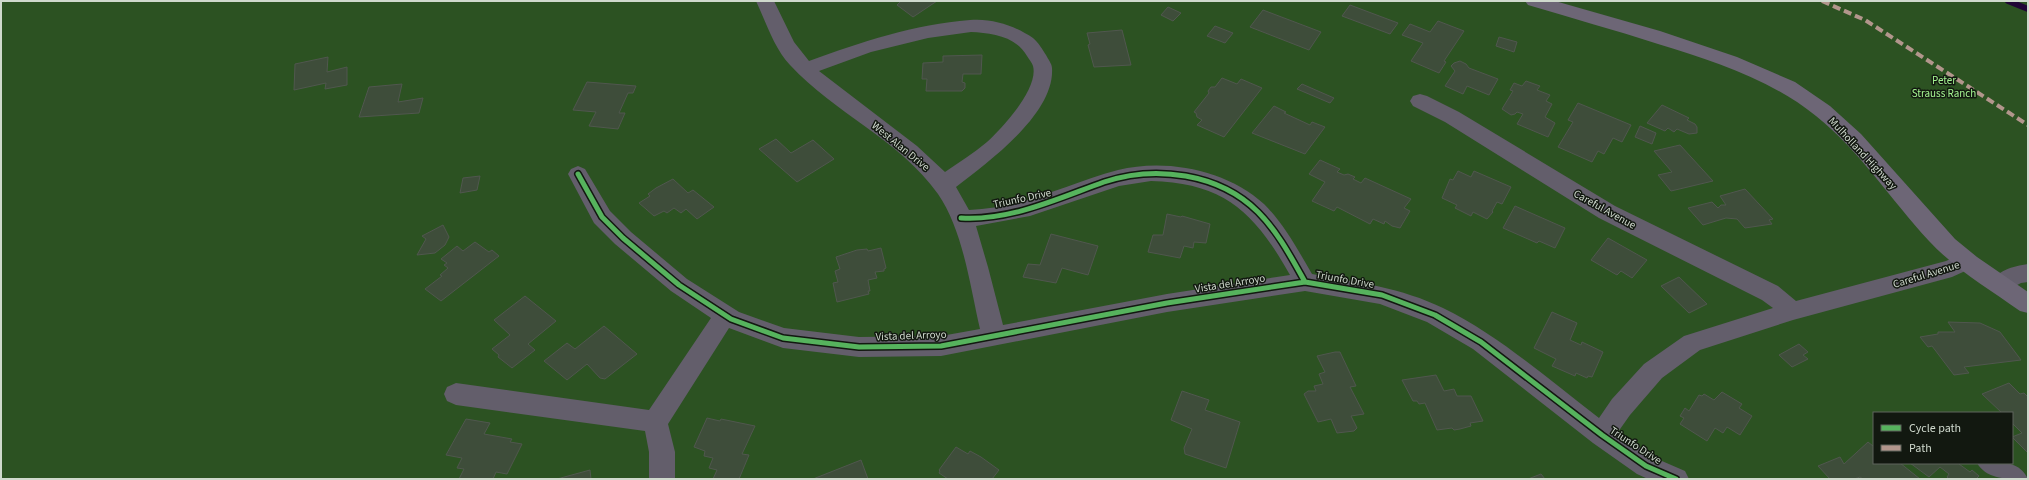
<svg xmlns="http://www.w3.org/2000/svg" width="2029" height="480" font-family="'Source Sans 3',sans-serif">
	<rect width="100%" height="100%" fill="#272f24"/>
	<path fill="#2c5222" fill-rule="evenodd" d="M1 1H2028V479H1ZM1874 413H2012V463H1874Z"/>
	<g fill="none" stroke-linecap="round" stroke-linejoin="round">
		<path stroke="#200535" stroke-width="6" d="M2008 1 2028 9"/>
	</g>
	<path fill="#3e4d3a" stroke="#50574e" d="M901 1H937L913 17 897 5Z
		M1350 5 1398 23 1390 34 1342 16Z
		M1168 7 1181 13 1173 21 1161 15Z
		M1263 10 1321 32 1309 50 1250 27Z
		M1438 21 1464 31 1444 61 1446 62 1439 73 1411 61 1423 43 1402 35 1410 24 1430 32Z
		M1215 26 1233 33 1225 43 1207 36Z
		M1122 30 1131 65 1094 67 1088 45 1090 44 1087 33Z
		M1499 37 1517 42 1514 52 1496 46Z
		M982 55 981 74H963L962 82 965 83V88L962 91H926L927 79H922L923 63 943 62V56Z
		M328 57 327 72 347 67V85L325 89 326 83 294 90 295 64Z
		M1460 61 1466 64 1469 68 1498 79 1489 95 1467 86 1463 94 1445 86 1455 71 1451 66 1454 63Z
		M1222 78 1237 84 1241 79 1262 88 1224 137 1197 125 1202 120 1197 117 1196 113 1194 112 1209 93 1208 91 1211 87H1215Z
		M1526 81 1540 86 1537 90 1550 95 1546 101 1552 104 1545 117 1555 123 1548 137 1517 124 1523 114 1517 112 1515 114 1511 115 1502 109 1513 91 1510 90 1514 83 1522 86Z
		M587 82 636 86 633 93H628L619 113H625L618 129 589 126 596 112 573 110Z
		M402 84 398 102 423 98 419 113 359 117 369 87Z
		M1302 84 1334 98 1330 103 1297 89Z
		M1578 103 1631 125 1622 142 1613 138 1604 154 1598 151 1592 162 1558 147 1573 122 1568 120Z
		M1662 105 1689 118 1687 120 1695 124 1697 127V133L1689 134 1677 129 1674 132 1668 128 1665 131 1647 123Z
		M1274 106 1286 112 1284 113 1310 125 1312 122 1325 127 1305 154 1252 133Z
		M1640 126 1656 133 1652 144 1635 137Z
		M776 139 791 153 813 140 834 159 797 182 759 149Z
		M1680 145 1713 181 1671 191 1658 175 1672 172 1654 151Z
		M1320 160 1340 169 1337 172 1344 175 1348 174 1355 177 1353 179 1361 183 1365 178 1411 199 1404 208 1410 211 1400 228 1392 226 1385 221 1384 224 1373 219 1370 224 1337 207 1334 211 1312 201 1325 182 1309 174Z
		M1458 171 1471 177 1474 171 1511 187 1502 204 1497 202 1492 211 1493 212 1487 219 1473 212 1471 216 1455 208 1457 205 1442 198 1450 179 1453 180Z
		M480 176 477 190 460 193 463 178Z
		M673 179 688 193 693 190 714 207 697 219 686 209 681 213 674 208 667 213 664 211 654 216 639 203 650 196 648 194 656 188Z
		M1745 189 1773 219 1769 220 1772 224 1745 228 1737 219 1726 218 1703 225 1688 208 1712 202 1718 208 1721 205H1726L1720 196Z
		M1515 206 1565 228 1555 248 1539 241 1537 243 1503 228Z
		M1167 214 1181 217 1182 216 1210 224 1206 243 1194 242 1193 248 1184 246 1180 258 1148 252 1153 235H1163Z
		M443 225 449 237 445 245 435 253 417 255 426 239 422 236Z
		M1051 234 1098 246 1088 275 1062 268 1056 283 1023 277 1028 264 1040 265Z
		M1608 238 1647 260 1632 278 1621 271 1617 275 1591 260Z
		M475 242 489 252 492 250 499 256 441 301 425 289 442 276 440 275 448 268 444 265 447 263 441 259 457 246 463 251Z
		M881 248 886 268 884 269V271L875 272 877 278 868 280 870 291H868L869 294 837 302 833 283 838 282 835 271 840 269 836 257 857 250 867 249 868 251Z
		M1679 277 1707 304 1689 313 1661 286Z
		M525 296 556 321 528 344 535 350 512 368 498 357 499 355 492 349 510 335 494 320Z
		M1552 312 1577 323 1570 340 1581 345 1582 342 1603 352 1592 377 1588 376 1587 378 1576 373 1575 376 1552 366 1556 359 1534 348Z
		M1948 322 1980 323 2000 332 2021 360 1964 367 1969 373 1954 375 1932 346 1928 347 1920 337 1938 334V332H1955Z
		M604 326 637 354 605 379 600 378 587 364 567 380 544 361 567 343 575 349Z
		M1799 344 1808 352 1803 355 1808 359 1792 367 1779 355Z
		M1335 352H1340L1356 386 1350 387 1364 414 1351 416 1357 428 1354 431 1337 433 1331 419 1318 422 1304 394 1308 391H1316L1314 386 1323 384 1319 374 1325 372 1317 356Z
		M1436 375 1444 391 1454 389 1457 396H1471L1483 421 1470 423 1471 426 1460 429 1454 430 1452 428 1437 430 1425 403 1419 404 1417 401H1413L1402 380Z
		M2009 383 2020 394 2024 393 2028 397V453L2012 437 2022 433 2012 423V413H2002L1982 394Z
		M1182 391 1209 400 1205 410 1240 422 1226 468 1185 454 1184 448 1192 429 1171 420Z
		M1722 392 1742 404 1739 408 1752 416 1740 435 1727 427 1723 433 1715 428 1707 441 1680 424 1684 418 1680 416 1685 408 1689 411 1699 395 1702 396 1704 394 1714 400Z
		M707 418 720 421 721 419 755 426 742 454 749 455 739 479H713L717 470 709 468 713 458 704 456 705 451 694 447Z
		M466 419 490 423 484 434 512 439 510 442 522 444 507 474 496 472 493 479H459L464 469 457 468 462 458 446 455Z
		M1868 442 1873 446 1874 445V463H1900L1920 479H1863L1860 477 1854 479H1830L1818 466 1840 457 1844 464Z
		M956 447 968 454 970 451 981 457 999 470 992 479H948L939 473 940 471 939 470Z
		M861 460 868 479H813Z
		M1910 463H1961L1959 464 1970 472 1972 470 1979 476 1977 478 1979 479H1949L1947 477 1949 474 1940 467 1929 477Z
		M590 470 591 479H557Z
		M1541 474 1545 479H1528Z"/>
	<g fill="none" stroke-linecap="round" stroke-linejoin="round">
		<path fill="#635e6b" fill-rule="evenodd" d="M756 1H774L794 42 809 61C861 42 915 24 970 20 993 18 1015 26 1033 38 1039 43 1042 49 1046 55 1048 59 1052 64 1052 68 1055 114 988 162 956 187L969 210C1024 208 1066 184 1118 170 1166 158 1227 170 1264 204 1284 224 1298 250 1312 274 1357 282 1402 288 1443 308 1500 336 1549 380 1599 418L1612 399 1644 364 1684 336 1773 308 1762 300 1599 218 1445 122 1413 106 1410 101 1413 96 1420 94 1427 96 1459 112 1615 206 1778 286 1796 301 1946 261 1966 252 1974 255 1977 261 1974 267 1952 277 1793 320 1700 350 1662 378 1630 415 1618 432 1655 458 1685 471 1689 479H1648L1637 474 1593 443 1473 349 1427 322 1380 304 1305 291 1167 312 941 356 859 357 783 348 729 328 668 424 675 452V479H649V452L645 431 456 405 447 401 444 394 447 387 456 383 649 410 711 318 671 291 615 244 594 223 568 174 571 169 578 166 585 169 610 211 631 232 687 279 739 312 784 328 859 337 941 336 980 329C970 286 963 230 938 194 900 140 834 113 790 65 774 48 766 22 756 1ZM971 32C991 33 1016 36 1027 56 1029 59 1032 63 1033 66 1039 89 1002 128 987 142 974 153 959 162 945 172L917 146 819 71 871 52 928 38ZM1151 181C1225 183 1255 213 1290 275L1167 294 1003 325 988 267 976 226 1030 216 1119 186Z
			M2028 264V282L2021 283 2000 294 1992 291 1989 285C1996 271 2013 266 2028 264Z
			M1977 463C1997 463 2018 458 2028 479 2008 479 1987 480 1977 463Z"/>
		<path fill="#6d6676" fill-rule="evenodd" d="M1525 1H1555L1660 31 1737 57 1795 82 1830 106 1861 134 1955 239 1977 257 2028 292V313L2020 311C1989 289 1955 269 1929 241 1891 200 1860 151 1816 116 1770 79 1713 61 1658 44 1615 30 1571 18 1528 5Z"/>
		<path stroke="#b2968c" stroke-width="4" stroke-dasharray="8 4" stroke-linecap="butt" d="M1822 1 1865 20 2028 125"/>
		<defs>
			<path id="cycleway" d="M578 174 602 217 623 238 679 285 731 319 783 338 859 347 941 346 1167 303 1305 282
				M961 218C1011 221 1059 198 1104 182 1155 165 1219 173 1258 212 1278 232 1291 257 1305 282L1382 295 1435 315 1481 342 1602 435 1646 466 1676 479"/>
		</defs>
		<use href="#cycleway" stroke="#121810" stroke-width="8"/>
		<use href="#cycleway" stroke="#56b35d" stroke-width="5"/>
	</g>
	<g text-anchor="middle" stroke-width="3" stroke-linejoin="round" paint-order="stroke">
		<g font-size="11" fill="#a4f491" stroke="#121810">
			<text x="1944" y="84">Peter<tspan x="1944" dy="13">Strauss Ranch</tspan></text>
		</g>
		<g font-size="11" fill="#cfd9cd" stroke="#121810">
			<text transform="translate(901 146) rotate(39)" y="4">West Alan Drive</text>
			<text transform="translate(1863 153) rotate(47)" y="4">Mulholland Highway</text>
			<text transform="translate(1022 198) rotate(-12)" y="4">Triunfo Drive</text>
			<text transform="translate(1605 209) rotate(29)" y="4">Careful Avenue</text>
			<text transform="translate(1926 274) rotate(-17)" y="4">Careful Avenue</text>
			<text transform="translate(1345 279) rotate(10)" y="4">Triunfo Drive</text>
			<text transform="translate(1230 283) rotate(-9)" y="4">Vista del Arroyo</text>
			<text transform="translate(911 335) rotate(-2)" y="4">Vista del Arroyo</text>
			<text transform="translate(1636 445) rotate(33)" y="4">Triunfo Drive</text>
		</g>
	</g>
	<rect width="2029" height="480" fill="none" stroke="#cfd9cd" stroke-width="4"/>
	<rect x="1873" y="412" width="140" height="52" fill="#121810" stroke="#5e655c"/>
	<rect x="1881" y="425" width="20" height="6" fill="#56b35d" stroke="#5e655c"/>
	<text x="1909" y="432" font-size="12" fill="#cfd9cd">Cycle path</text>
	<rect x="1881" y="445" width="20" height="6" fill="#b2968c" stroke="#5e655c"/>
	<text x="1909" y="452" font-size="12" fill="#cfd9cd">Path</text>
</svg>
